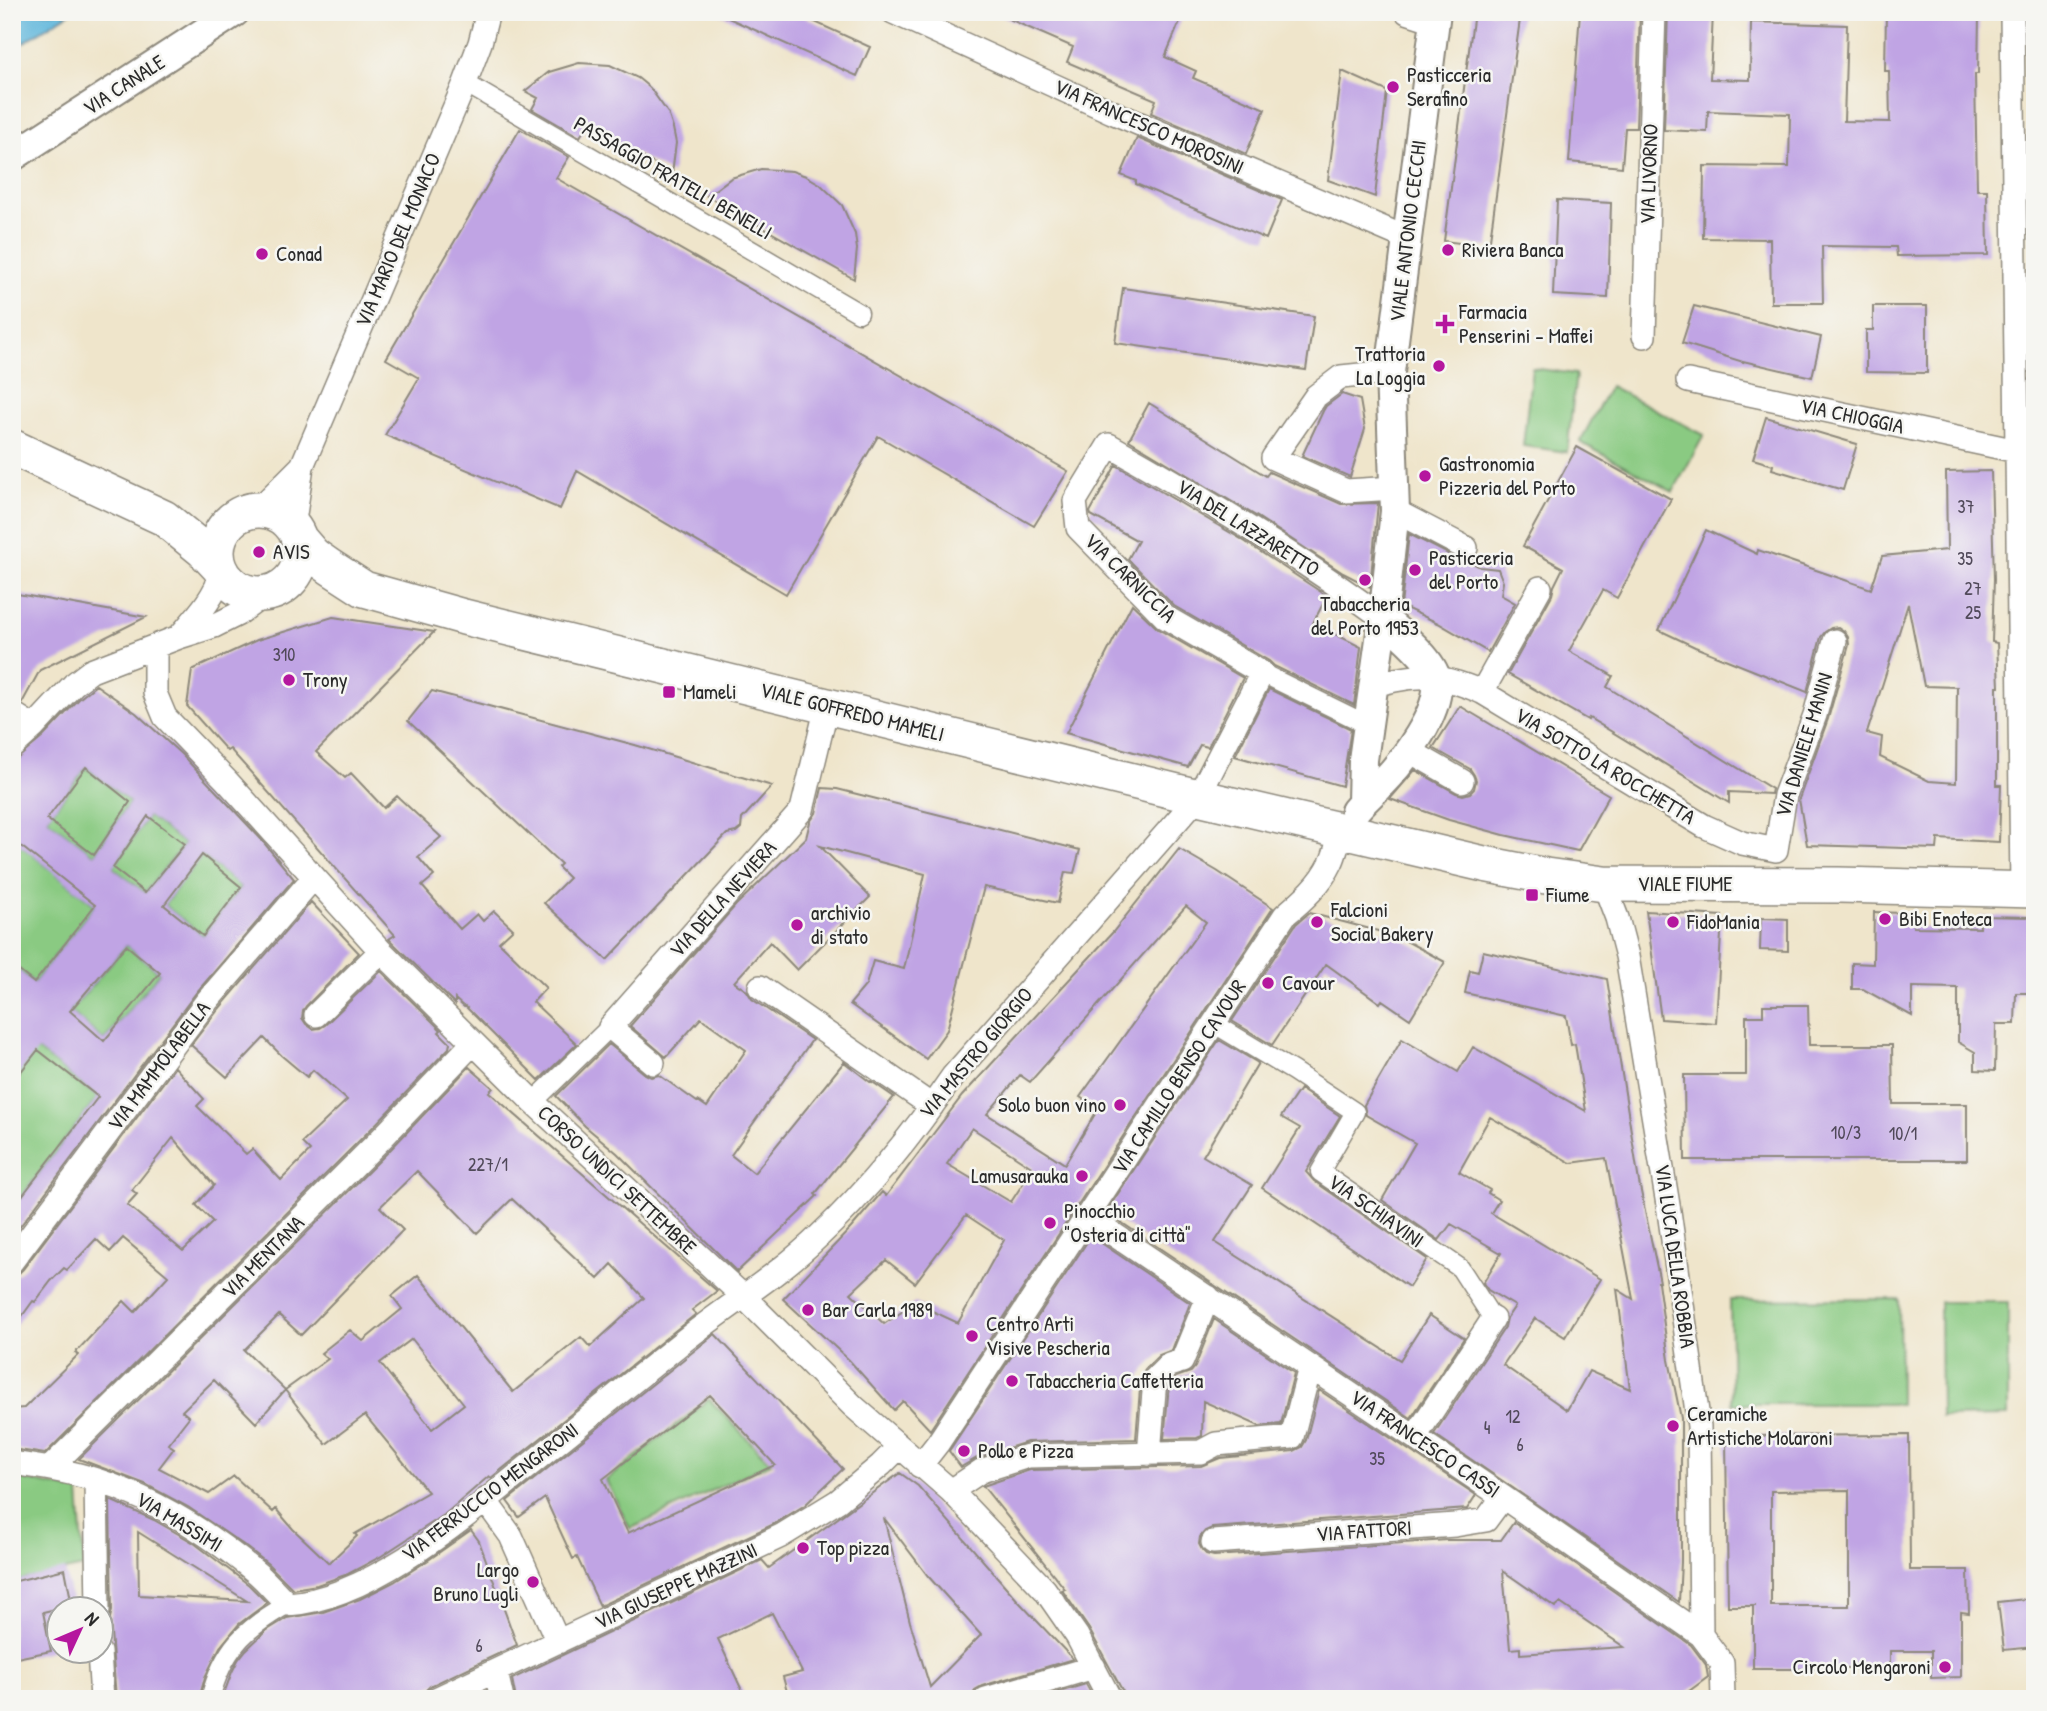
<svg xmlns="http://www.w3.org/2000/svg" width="2047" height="1711" font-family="'Patrick Hand',sans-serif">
	<rect width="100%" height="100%" fill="#f6f6f2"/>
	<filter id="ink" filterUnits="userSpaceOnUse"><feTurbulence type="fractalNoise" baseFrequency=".0143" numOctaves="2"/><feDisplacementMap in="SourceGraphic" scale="14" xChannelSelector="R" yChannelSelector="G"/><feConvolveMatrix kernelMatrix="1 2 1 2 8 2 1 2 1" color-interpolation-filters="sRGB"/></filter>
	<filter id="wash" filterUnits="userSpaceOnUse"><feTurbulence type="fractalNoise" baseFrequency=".00686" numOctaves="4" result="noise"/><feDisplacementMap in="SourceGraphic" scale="28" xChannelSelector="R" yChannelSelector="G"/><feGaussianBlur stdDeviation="1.57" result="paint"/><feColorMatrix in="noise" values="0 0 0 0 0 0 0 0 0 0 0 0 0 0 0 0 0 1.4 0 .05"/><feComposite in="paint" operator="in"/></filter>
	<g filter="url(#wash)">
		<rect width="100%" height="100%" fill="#efe5cb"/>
		<path fill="#8aca82" stroke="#5a7a56" stroke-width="2" d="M1532 368 1576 374 1567 452 1523 446Z
			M1610 386 1704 435 1673 492 1580 442Z
			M86 767 130 802 94 855 47 819Z
			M148 816 185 844 145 893 113 868Z
			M14 840 95 905 34 983 12 965V842Z
			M202 855 241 887 203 936 164 905Z
			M126 945 160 973 104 1041 70 1011Z
			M38 1050 98 1097 12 1209V1063Z
			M1899 1299 1900 1404H1732L1730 1300Z
			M1940 1302H2008V1416L1941 1417Z
			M709 1399 771 1463 630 1529 606 1480Z
			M12 1477 79 1491 84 1567 12 1582Z"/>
		<path fill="#5db6db" stroke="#447083" stroke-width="2" d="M12 12H71L12 50Z"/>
		<g id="blocks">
			<path fill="#c0a4e4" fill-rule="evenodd" d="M715 12H793L870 47 857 76Z
				M993 12H1184L1165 57 1196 71 1193 78 1265 109 1246 154 1151 113 1156 100 1067 62 1073 47Z
				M1474 12H1521L1489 247 1444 241Z
				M1580 12H1640L1636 128H1625L1622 167 1569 162Z
				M1668 12 1713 13 1710 79 1750 80 1751 22 1847 25 1844 121 1890 122 1889 71H1885L1886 12 1979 15 1978 74H1975L1977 190H1987L1988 255 1897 256 1896 247 1822 246 1823 303H1771L1770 239 1703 238 1704 166 1789 167 1790 114 1708 111 1707 132 1664 130Z
				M579 63 610 65 638 78 650 88 668 113 673 128 676 143 672 174 587 125 580 137 532 109 538 98 525 91 549 72Z
				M1342 71 1387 91 1375 197 1328 180Z
				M520 129 569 157 556 178 1068 471 1034 526 878 436 786 594 577 471 560 509 385 435 419 378 386 359Z
				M1137 138 1282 200 1266 239 1136 184V181L1121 175Z
				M761 169 792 171 806 176 820 184 842 205 855 234 857 249 854 279 707 196 731 178Z
				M1557 200 1611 203 1608 298 1553 295Z
				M1123 288 1314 316 1306 370 1115 343Z
				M1694 306 1821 337 1812 377 1743 361V362L1682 343Z
				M1873 306H1927V373L1866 372V330H1873Z
				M1342 394 1360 400 1365 429 1350 477 1302 456 1323 411 1326 406Z
				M1149 403 1266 476 1269 472 1341 504 1378 503 1370 587 1343 573 1256 516 1129 440Z
				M1766 417 1857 444 1843 490 1772 469 1773 465 1753 459Z
				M1577 447 1671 499 1617 598 1603 590 1569 651 1613 676 1607 687 1772 789 1771 794 1729 792V803L1589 718 1588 720 1508 674 1552 595 1554 586 1563 568 1523 546Z
				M1116 465 1241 539 1327 596 1313 623 1361 647 1354 705 1274 666 1269 661 1174 606 1128 559 1138 541 1091 515 1090 512Z
				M1991 471 1994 579 1992 642 1997 643 1999 687H1997V785H2001L1999 842 1938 839 1937 849 1807 845 1799 799 1828 719 1849 645 1848 637 1844 631 1838 627 1831 628 1825 632 1821 637 1807 692 1695 647 1659 630 1706 530 1757 554 1758 550 1871 589 1882 556 1947 550 1946 472ZM1908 604 1924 686 1957 687 1956 783 1929 781 1880 757 1882 737 1867 733Z
				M1409 534 1460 560 1469 561 1480 567 1498 569 1503 582 1501 595 1515 603 1488 652 1438 623 1401 606Z
				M12 593 146 617 40 670 22 703 12 699Z
				M1132 604 1158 629 1243 678 1208 747 1200 745 1188 767 1066 733Z
				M333 617 434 632 316 752 345 778 351 773 384 808 397 796 441 837 418 857 434 876 422 886 460 929 477 914 483 921 494 911 513 929 499 942 546 988 533 1002 577 1044 539 1080 465 1006 464 1007 455 999V1004L391 941 389 939 395 935 230 749 227 751 187 706 192 670 257 640Z
				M96 685 136 713 182 755 260 838 294 879 196 993 12 1237V1209L98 1097 38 1050 12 1083V965L34 983 95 905 12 839V763L43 737 79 699ZM86 767 130 802 94 855 47 819ZM148 816 185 844 145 893 113 868ZM202 855 241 887 203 936 164 905ZM126 945 160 973 104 1041 70 1011Z
				M1269 689 1351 729 1342 786 1235 756Z
				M432 691 635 745 772 786 742 819 741 828 736 832 727 834 607 960 544 903 569 878 558 867 561 864 408 721Z
				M1460 706 1609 795 1578 851 1504 835 1449 820 1390 799 1415 770 1456 793 1463 795 1470 793 1474 789 1476 780 1474 775 1470 769 1433 748Z
				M822 788 837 789 1080 850 1074 873 1065 872 1058 903 984 887 947 1030 926 1059 850 1004 866 985 873 961 904 969 925 874 820 846 870 897 797 970 770 942 734 982 747 991 752 999 812 1040 731 1155 754 1173 844 1062 870 1082 871 1081 894 1097 815 1194 817 1196 737 1272 617 1153 585 1126 556 1096 609 1044 645 1074 651 1077 659 1075 697 1102 698 1101 707 1107 746 1050 701 1018 666 1057 630 1026 736 905 806 838 810 822 816 813Z
				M1179 849 1217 871 1273 908 930 1430 903 1401 894 1410 849 1360 783 1299 851 1228 882 1192 886 1196 962 1096 1113 932ZM1186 906 1206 922 1080 1097 1098 1109 1065 1164 987 1114 1020 1075 1030 1082ZM972 1128 1033 1168 1011 1202 947 1164ZM966 1215 1004 1240 958 1323 915 1303 884 1324 851 1293 886 1260 915 1283Z
				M311 902 359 953 306 1006 303 1011 302 1018 306 1024 313 1029 320 1028 325 1025 381 971 441 1030 439 1032 450 1043 449 1048 370 1130 45 1454 12 1449V1409L24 1408 78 1355 75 1353 124 1301 135 1312 168 1276 123 1238 110 1252 96 1239 67 1270 64 1268 51 1281 35 1302 33 1301 12 1330V1275L18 1274 23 1269 175 1067 204 1099 197 1106 246 1154 252 1149 281 1180 310 1151 302 1143 347 1100 313 1070 307 1077 282 1056 264 1038 227 1077 191 1045 218 1010ZM173 1138 214 1185 196 1205 213 1222 183 1251 127 1205 137 1194 132 1190Z
				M1646 911 1722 916 1716 1023 1661 1019Z
				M1874 912 1902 913V919L1913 920V927L1980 928V916L2031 917 2030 993H2016L2015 1024H1996L1995 1071 1975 1070V1052L1958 1042V988L1912 987V1016L1863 989H1852V963L1873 964Z
				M1309 913 1397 936 1445 962 1410 1019 1382 1000 1380 1003 1326 964 1272 1045 1232 1021 1296 924Z
				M1761 918 1788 919V951L1760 950Z
				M1483 951 1607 979 1639 1182 1660 1282H1658L1669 1360 1681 1418V1562L1679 1602 1434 1434 1505 1327 1507 1318 1515 1306 1488 1290 1483 1283 1501 1253 1451 1224 1439 1240 1382 1200 1415 1143 1366 1115 1364 1105 1402 1039 1458 1072 1473 1047 1586 1111 1575 1044 1571 1045 1566 1016 1465 993 1470 970 1478 972ZM1490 1117 1571 1163 1606 1158 1633 1299 1617 1289 1630 1389 1589 1371 1567 1410 1503 1365 1535 1318 1565 1337 1600 1279 1491 1213 1499 1200 1488 1193 1490 1190 1459 1172Z
				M1763 1005H1808L1809 1045H1892L1893 1104H1967V1160H1685L1684 1075H1746V1016H1763Z
				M1219 1040 1258 1063 1203 1156 1252 1185 1215 1242 1400 1360 1429 1315 1464 1338 1411 1418 1106 1212Z
				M469 1067 493 1088 489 1092 717 1291 692 1310 696 1314 491 1478 489 1476 444 1515 380 1557 348 1574 317 1585 293 1589 268 1564 248 1548 188 1507 145 1484 79 1459 390 1150ZM417 1171 477 1233 512 1199 598 1279 612 1264 644 1298 590 1347 581 1337 513 1392 418 1275 392 1296 402 1309 363 1341 350 1330 321 1353 328 1359 285 1390 244 1350 279 1315 301 1335 403 1230 380 1207ZM412 1339 464 1404 432 1429 380 1363ZM214 1380 256 1423 285 1390 326 1444 365 1415 428 1492 355 1534 357 1536 329 1563 293 1529 276 1509 273 1512 234 1476 209 1494 159 1468 174 1448 168 1444 189 1417 182 1411Z
				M1300 1089 1340 1116 1306 1172 1314 1181 1427 1259 1409 1287 1262 1188 1300 1128 1281 1117Z
				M1091 1236 1190 1303 1172 1350 1159 1355 1145 1369 1141 1377 1136 1439 1027 1442 977 1458 961 1467 949 1451Z
				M1214 1319 1294 1373 1281 1424 1259 1426 1203 1401 1202 1436 1197 1438 1164 1439 1169 1385 1176 1377 1191 1372 1195 1367Z
				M715 1334 843 1469 805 1505 774 1524 600 1606 577 1557 573 1559 545 1498 519 1517 507 1501ZM710 1395 775 1465 628 1533 603 1479Z
				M1319 1390 1476 1495 1467 1509 1212 1528 1205 1531 1200 1537 1199 1544 1202 1550 1206 1554 1214 1556 1447 1540H1501L1514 1522 1691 1645 1706 1665 1708 1677 1681 1697 1127 1699 1089 1629 1062 1590 1065 1589 983 1486 1030 1470 1201 1466 1220 1458 1294 1451 1302 1447 1306 1440ZM1503 1571 1555 1607 1560 1603 1624 1647 1520 1654V1648L1510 1649Z
				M1909 1435 1910 1570H1968L1969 1613 1961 1612V1677L1931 1678V1651H1890V1669H1753V1606H1756H1728L1726 1436ZM1849 1490V1606H1771V1491Z
				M900 1473 918 1486 1019 1602 1073 1659 982 1686 975 1690 972 1699H789L783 1677 802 1672 772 1613 718 1639 746 1699H516L512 1679 762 1560 769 1568ZM884 1518 928 1576 981 1635 930 1687 910 1622Z
				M110 1500 154 1520 194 1543 249 1585 267 1603 239 1624 220 1647 205 1677 199 1699H116L110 1618 112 1610ZM138 1532 247 1601 139 1595Z
				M471 1530 479 1541 517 1645 430 1686 424 1692 422 1699H222L232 1672 238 1660 246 1650 266 1631 287 1618 323 1612 360 1599 394 1582 427 1561Z
				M65 1569 72 1605 43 1612 51 1651 12 1659V1582Z
				M2035 1598V1647L2004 1650 1998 1602Z
				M1086 1684 1094 1699H1036Z"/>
		</g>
	</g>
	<g filter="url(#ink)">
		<use href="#blocks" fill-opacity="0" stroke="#8d887b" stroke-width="2"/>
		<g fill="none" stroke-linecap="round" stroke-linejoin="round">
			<defs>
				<path id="pedestrian" d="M465 83 859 313
					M1262 673 1368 725
					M1213 1023 1293 1071 1355 1112 1320 1172 1460 1268 1493 1319
					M533 1102 610 1027
					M210 1699C223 1649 244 1629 288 1604"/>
				<path id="minor" d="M893 12 1112 112 1406 238
					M1407 12 1435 21
					M2012 12 2022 889
					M1644 336 1654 12
					M1390 372 1341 377 1316 396 1273 458 1346 491 1395 488
					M1688 381 2017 451
					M259 509 302 466
					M1395 511 1466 548
					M293 528 302 466 465 83 480 43 488 12
					M179 637C196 617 214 599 222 573
					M155 647V693L165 717 226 780 381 951 533 1102 744 1297 853 1406 951 1491 1045 1590 1077 1636 1110 1699
					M1373 685C1420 673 1436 673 1482 692L1704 826 1742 843 1776 850
					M1482 692 1540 588
					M12 713 34 727
					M12 747 34 727 74 684 91 671 179 637 214 626 238 614 265 594
					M1408 750 1462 781
					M1776 850 1785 795 1815 715 1835 641
					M1604 884 1617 918 1627 956 1669 1211 1699 1426 1701 1635
					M760 987 932 1106
					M316 1015 381 951
					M653 1063 610 1027 802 810 827 706
					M1088 1217 1503 1497 1701 1635 1722 1663 1723 1699
					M12 1261 207 1001 314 877
					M1415 1437 1493 1319
					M1149 1454 1155 1379 1169 1365 1182 1361 1208 1297
					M12 1463C40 1467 69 1471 96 1480 156 1499 210 1534 258 1574 268 1583 278 1595 288 1604 373 1599 472 1511 537 1459 587 1419 636 1379 686 1339 730 1304 779 1275 820 1235 870 1188 914 1133 953 1076L1198 797 1262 673 1165 617 1078 528 1075 501 1109 445C1203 498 1296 554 1383 618
					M920 1466 938 1443 1285 915C1303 900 1321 884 1331 863 1336 853 1338 840 1342 830
					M50 1468 380 1140 473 1043
					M96 1480 98 1610
					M951 1491 981 1471 1028 1456 1201 1452 1216 1444 1292 1437 1310 1367
					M485 1500 511 1536 558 1642
					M1213 1542 1455 1525 1486 1520 1503 1497
					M99 1652 102 1699
					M496 1672 502 1699
					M436 1699 781 1536 838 1501 881 1465 899 1447
					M986 1699 1094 1667"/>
				<path id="tertiary" d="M12 157 235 12
					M1362 801 1363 760 1383 618 1395 511 1390 372 1436 12
					M1355 811C1363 801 1372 794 1381 784 1402 763 1444 709 1436 678 1432 659 1398 632 1383 618"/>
				<path id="primary" d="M12 447 164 518 203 550 219 567
					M217 552a42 42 0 1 1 84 0a42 42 0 1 1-84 0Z
					M300 540 313 555 330 567 364 589 464 617 1198 797 1484 864 1546 876 1604 884 1839 885 2035 890"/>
			</defs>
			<use href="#pedestrian" stroke="#8d887b" stroke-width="21"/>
			<use href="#minor" stroke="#8d887b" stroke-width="26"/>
			<use href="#tertiary" stroke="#8d887b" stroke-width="32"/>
			<use href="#primary" stroke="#8d887b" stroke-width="38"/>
			<use href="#pedestrian" stroke="#fff" stroke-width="18"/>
			<use href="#minor" stroke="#fff" stroke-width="23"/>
			<use href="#tertiary" stroke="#fff" stroke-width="28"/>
			<use href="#primary" stroke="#fff" stroke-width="35"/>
		</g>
	</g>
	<g fill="#b5179e" stroke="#f6f6f2" stroke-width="2.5">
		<circle cx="1393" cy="87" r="7"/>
		<circle cx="1448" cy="250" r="7"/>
		<circle cx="262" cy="254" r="7"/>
		<path d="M1441.5 313.5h7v7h7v7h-7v7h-7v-7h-7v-7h7z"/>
		<circle cx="1439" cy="366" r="7"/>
		<circle cx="1425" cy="476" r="7"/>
		<circle cx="259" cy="552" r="7"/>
		<circle cx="1415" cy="570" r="7"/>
		<circle cx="1365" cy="580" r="7"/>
		<circle cx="289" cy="680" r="7"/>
		<rect x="662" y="685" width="14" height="14" rx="3.5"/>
		<rect x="1525" y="888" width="14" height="14" rx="3.5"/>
		<circle cx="1885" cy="919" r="7"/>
		<circle cx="1317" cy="922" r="7"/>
		<circle cx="1673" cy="922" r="7"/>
		<circle cx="797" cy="925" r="7"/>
		<circle cx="1268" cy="983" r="7"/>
		<circle cx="1120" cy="1105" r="7"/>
		<circle cx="1082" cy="1176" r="7"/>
		<circle cx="1050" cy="1223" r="7"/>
		<circle cx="808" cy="1310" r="7"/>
		<circle cx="972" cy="1336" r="7"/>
		<circle cx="1012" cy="1381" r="7"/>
		<circle cx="1673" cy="1426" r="7"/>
		<circle cx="964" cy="1451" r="7"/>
		<circle cx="803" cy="1548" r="7"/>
		<circle cx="533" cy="1582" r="7"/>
		<circle cx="1945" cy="1667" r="7"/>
	</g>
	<g text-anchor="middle" stroke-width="5" stroke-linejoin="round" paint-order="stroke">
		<g font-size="18" fill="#504959">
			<text x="1966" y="513">37</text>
			<text x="1965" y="565">35</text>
			<text x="1973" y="595">27</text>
			<text x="1973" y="619">25</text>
			<text x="284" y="661">310</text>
			<text x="1846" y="1139">10/3</text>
			<text x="1903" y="1140">10/1</text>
			<text x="488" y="1171">227/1</text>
			<text x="1513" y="1423">12</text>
			<text x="1487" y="1434">4</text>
			<text x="1520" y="1451">6</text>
			<text x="1377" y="1465">35</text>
			<text x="479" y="1652">6</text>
		</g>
		<g font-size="21" fill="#2b2b2b" stroke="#f6f6f2" text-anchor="start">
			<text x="1407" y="82">Pasticceria<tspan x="1407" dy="24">Serafino</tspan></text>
			<text x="1462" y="257">Riviera Banca</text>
			<text x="276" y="261">Conad</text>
			<text x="1459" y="319">Farmacia<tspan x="1459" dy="24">Penserini - Maffei</tspan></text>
			<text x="1425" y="361" text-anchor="end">Trattoria<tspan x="1425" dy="24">La Loggia</tspan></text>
			<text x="1439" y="471">Gastronomia<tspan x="1439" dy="24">Pizzeria del Porto</tspan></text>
			<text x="273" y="559">AVIS</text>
			<text x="1429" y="565">Pasticceria<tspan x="1429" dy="24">del Porto</tspan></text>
			<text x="1365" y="611" text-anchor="middle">Tabaccheria<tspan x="1365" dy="24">del Porto 1953</tspan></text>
			<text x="303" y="687">Trony</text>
			<text x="683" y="699">Mameli</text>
			<text x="1546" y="902">Fiume</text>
			<text x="1331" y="917">Falcioni<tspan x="1331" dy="24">Social Bakery</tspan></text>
			<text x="811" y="920">archivio<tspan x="811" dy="24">di stato</tspan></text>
			<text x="1899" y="926">Bibi Enoteca</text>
			<text x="1687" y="929">FidoMania</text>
			<text x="1282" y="990">Cavour</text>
			<text x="1106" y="1112" text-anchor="end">Solo buon vino</text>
			<text x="1068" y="1183" text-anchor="end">Lamusarauka</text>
			<text x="1064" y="1218">Pinocchio<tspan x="1064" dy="24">"Osteria di città"</tspan></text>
			<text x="822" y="1317">Bar Carla 1989</text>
			<text x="986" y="1331">Centro Arti<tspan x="986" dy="24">Visive Pescheria</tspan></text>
			<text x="1026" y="1388">Tabaccheria Caffetteria</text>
			<text x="1687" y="1421">Ceramiche<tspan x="1687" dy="24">Artistiche Molaroni</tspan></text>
			<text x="978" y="1458">Pollo e Pizza</text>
			<text x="817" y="1555">Top pizza</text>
			<text x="519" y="1577" text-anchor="end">Largo<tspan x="519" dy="24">Bruno Lugli</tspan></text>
			<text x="1931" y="1674" text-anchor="end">Circolo Mengaroni</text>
		</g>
		<g font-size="21" fill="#2b2b2b" stroke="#f6f6f2">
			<text transform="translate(124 85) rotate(-33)" y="7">VIA CANALE</text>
			<text transform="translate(1149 127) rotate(24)" y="7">VIA FRANCESCO MOROSINI</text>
			<text transform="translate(1649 174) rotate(-88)" y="7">VIA LIVORNO</text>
			<text transform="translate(673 178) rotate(30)" y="7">PASSAGGIO FRATELLI BENELLI</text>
			<text transform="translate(1408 231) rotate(-83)" y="7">VIALE ANTONIO CECCHI</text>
			<text transform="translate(398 240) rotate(-67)" y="7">VIA MARIO DEL MONACO</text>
			<text transform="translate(1852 416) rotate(12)" y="7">VIA CHIOGGIA</text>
			<text transform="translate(1248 528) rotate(32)" y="7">VIA DEL LAZZARETTO</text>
			<text transform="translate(1130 578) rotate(44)" y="7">VIA CARNICCIA</text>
			<text transform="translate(852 712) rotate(14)" y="7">VIALE GOFFREDO MAMELI</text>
			<text transform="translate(1804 745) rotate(-73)" y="7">VIA DANIELE MANIN</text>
			<text transform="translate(1605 766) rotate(31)" y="7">VIA SOTTO LA ROCCHETTA</text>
			<text x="1685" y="891">VIALE FIUME</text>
			<text transform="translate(723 899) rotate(-48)" y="7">VIA DELLA NEVIERA</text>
			<text transform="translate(976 1053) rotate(-50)" y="7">VIA MASTRO GIORGIO</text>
			<text transform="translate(159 1066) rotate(-53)" y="7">VIA MAMMOLABELLA</text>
			<text transform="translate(1179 1077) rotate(-57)" y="7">VIA CAMILLO BENSO CAVOUR</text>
			<text transform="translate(617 1180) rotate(43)" y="7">CORSO UNDICI SETTEMBRE</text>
			<text transform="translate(1376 1211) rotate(35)" y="7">VIA SCHIAVINI</text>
			<text transform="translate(1675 1256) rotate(82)" y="7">VIA LUCA DELLA ROBBIA</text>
			<text transform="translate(263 1257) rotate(-45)" y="7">VIA MENTANA</text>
			<text transform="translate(1425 1444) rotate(34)" y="7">VIA FRANCESCO CASSI</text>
			<text transform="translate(490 1492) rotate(-37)" y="7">VIA FERRUCCIO MENGARONI</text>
			<text transform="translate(179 1522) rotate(31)" y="7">VIA MASSIMI</text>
			<text transform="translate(1364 1531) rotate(-4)" y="7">VIA FATTORI</text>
			<text transform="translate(676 1586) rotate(-25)" y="7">VIA GIUSEPPE MAZZINI</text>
		</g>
	</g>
	<rect width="2047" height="1711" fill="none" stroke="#f6f6f2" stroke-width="42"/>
	<g transform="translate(80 1630) rotate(46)"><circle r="33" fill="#f6f6f2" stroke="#a5a5a2" stroke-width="2"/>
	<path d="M0-5L12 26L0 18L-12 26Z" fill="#b5179e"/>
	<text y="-10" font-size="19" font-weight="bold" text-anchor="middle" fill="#2b2b2b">N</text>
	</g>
</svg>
